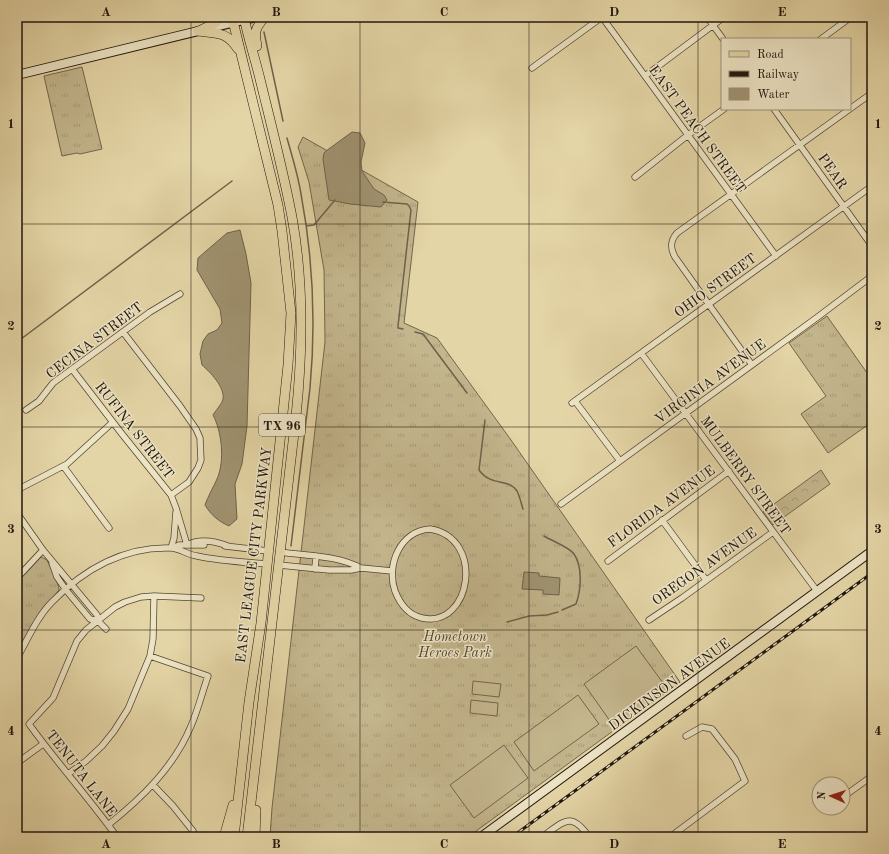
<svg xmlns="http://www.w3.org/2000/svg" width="889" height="854" font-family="'Old Standard TT',serif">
	<defs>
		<pattern id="grass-tufts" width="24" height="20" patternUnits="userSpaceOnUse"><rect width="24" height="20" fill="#c3b58c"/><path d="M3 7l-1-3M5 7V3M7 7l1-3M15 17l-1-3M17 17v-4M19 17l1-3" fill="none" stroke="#a79b78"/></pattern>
		<pattern id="forest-crowns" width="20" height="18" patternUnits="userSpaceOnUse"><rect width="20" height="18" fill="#c3b58c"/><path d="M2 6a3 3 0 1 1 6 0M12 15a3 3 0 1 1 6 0" fill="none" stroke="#a79b78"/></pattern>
	</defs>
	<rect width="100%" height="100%" fill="#e4d5a6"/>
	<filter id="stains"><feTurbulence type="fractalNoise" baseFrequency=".005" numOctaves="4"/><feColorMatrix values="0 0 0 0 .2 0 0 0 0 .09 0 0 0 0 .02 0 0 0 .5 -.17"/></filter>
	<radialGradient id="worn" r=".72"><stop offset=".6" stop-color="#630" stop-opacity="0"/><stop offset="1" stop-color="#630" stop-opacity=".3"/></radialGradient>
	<path fill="url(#grass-tufts)" stroke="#72664c" d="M82 67 102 149 80 154 77 153 62 156 44 76Z
		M303 137 418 202 404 323 437 338 511 440 680 682 468 837H270L272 808 325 342 324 270 309 182 298 147Z
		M827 316 872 380V422L828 453 801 414 826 396 789 343Z
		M41 557 47 560C50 567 59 584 59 590L36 619 17 651V582Z"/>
	<path fill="url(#forest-crowns)" stroke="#72664c" d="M821 470 830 484 773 525 763 512Z"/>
	<path fill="#c3b58c" stroke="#72664c" d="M636 646 663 683 610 721 584 684Z
		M473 681 501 684 499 697 472 694Z
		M578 695 599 724 534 771 514 742Z
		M471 700 498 703 497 716 470 713Z
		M504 745 528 778 474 818 450 785Z"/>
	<path fill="#a19472" stroke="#6d624a" d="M352 132 360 133 365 143 361 162 362 171 374 189 384 195 387 200 381 207 350 204 329 200 323 159 324 153 326 151Z
		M240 230 246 254 251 283 247 426 242 464 235 484 237 519 229 526C218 521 211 515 205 505 208 496 213 488 217 479 225 461 222 432 213 415 216 410 222 404 223 399 225 387 210 372 202 365L200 354 203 341 208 334 217 330 222 323 220 309 197 270 198 258 227 233Z
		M524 572 539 573V576L560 578 559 595 543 594V590L522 589Z"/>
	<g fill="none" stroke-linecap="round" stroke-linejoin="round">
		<path stroke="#6d624a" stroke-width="1.5" d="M264 32 283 121
			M287 138C292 156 298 175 301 194 313 258 316 323 310 388L291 546
			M383 202 407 204 409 206 411 210 398 326V328L403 329
			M306 226 314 225 335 200
			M415 332 423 334 467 393
			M17 342 232 181
			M485 420 479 470C491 487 509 478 517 491 520 497 521 503 523 509
			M544 536C552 541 569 547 574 554 583 567 581 590 576 604L562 610
			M507 622 529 616 547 615 558 612"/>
		<defs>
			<path id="street" d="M602 17 776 256
				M707 17 723 39
				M821 39 851 17
				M532 68 602 17
				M645 76 724 17
				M774 109 872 246
				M635 177 688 135 724 109
				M123 332 180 406 196 429 200 438 201 460 198 468 189 482 171 495
				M641 353 817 591
				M752 365 675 257C670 248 670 241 677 233L872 93
				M72 369 122 434 171 495 176 508 187 545C200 538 215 541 228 546
				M575 401 620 461
				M572 403 872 186
				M26 410 39 401 53 383 150 312 180 294
				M64 467 109 528
				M17 490 67 464 113 422
				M561 504 819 316 872 276
				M17 513 43 550 97 615 98 621
				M662 520 706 580
				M430 529C486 538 471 629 422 618 409 615 400 604 395 591 386 565 400 531 430 529Z
				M225 546 268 551
				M171 548 174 538 176 512
				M173 548 179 545H204
				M280 552C307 556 336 555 361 568
				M608 561 729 471
				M52 563 57 577 66 590 90 619 98 621 106 629
				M279 565 329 570H351L361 568 392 571
				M315 569 316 556
				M17 578 43 550
				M649 620 682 598 773 532
				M17 658C28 639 37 617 52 602 84 569 125 546 171 548 179 548 188 555 197 556 220 561 244 562 267 564
				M17 763 43 744
				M68 774 86 761 102 746 114 731 128 709 150 656 153 639 154 596
				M153 785 173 806 193 831
				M843 797 872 776
				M108 825C142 798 174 767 191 726 198 710 202 693 208 676L150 656
				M117 837C89 798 57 763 29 724L53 698 77 641 86 630 115 607 125 602 141 597 154 596 201 598
				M542 837C563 822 571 810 589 837
				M670 837 745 781 735 759 712 729 702 727 686 736"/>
			<path id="secondary" d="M17 75 256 17
				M481 837 872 551"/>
			<path id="primary" d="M232 17 278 205 282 231 291 313 288 365 261 623 249 702 234 837
				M244 17C248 38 255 58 260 79 271 124 283 170 292 217 304 283 303 349 296 416L247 837
				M198 31C218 34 226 31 238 49
				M199 31 215 23 221 17
				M257 46C254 32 255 28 265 17
				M224 837 233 805
				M255 837 256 810"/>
		</defs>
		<use href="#street" stroke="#514633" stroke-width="7"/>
		<use href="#secondary" stroke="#20160d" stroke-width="10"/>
		<use href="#primary" stroke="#20160d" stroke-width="10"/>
		<use href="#street" stroke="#ede4c5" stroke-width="5.5"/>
		<use href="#secondary" stroke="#ede4c5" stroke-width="8"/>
		<use href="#primary" stroke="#e4d5a6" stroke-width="9"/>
		<defs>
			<path id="rail" d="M512 837 872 573"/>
		</defs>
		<use href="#rail" stroke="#20160d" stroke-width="3"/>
		<use href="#rail" stroke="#ede4c5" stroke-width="1.5" stroke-dasharray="4.5" stroke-linecap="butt"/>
	</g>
	<path fill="none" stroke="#20160d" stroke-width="1" stroke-opacity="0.55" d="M191 17V837M360 17V837M529 17V837M698 17V837M17 224H872M17 427H872M17 630H872"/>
	<g text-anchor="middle" stroke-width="3" stroke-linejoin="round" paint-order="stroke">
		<rect fill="#ede4c5" stroke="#5e5444" stroke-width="1" x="259" y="414" width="46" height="22" rx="3"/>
		<g font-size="13" font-weight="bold" fill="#20160d">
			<text x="282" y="430">TX 96</text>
		</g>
		<g font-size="14" fill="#20160d" stroke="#ede4c5">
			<text transform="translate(698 129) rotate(54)" y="5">EAST PEACH STREET</text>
			<text transform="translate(833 171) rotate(55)" y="5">PEAR</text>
			<text transform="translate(715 285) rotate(-36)" y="5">OHIO STREET</text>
			<text transform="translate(94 340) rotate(-37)" y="5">CECINA STREET</text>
			<text transform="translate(710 381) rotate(-36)" y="5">VIRGINIA AVENUE</text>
			<text transform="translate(135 430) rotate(52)" y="5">RUFINA STREET</text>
			<text transform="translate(746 475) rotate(54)" y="5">MULBERRY STREET</text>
			<text transform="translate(661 506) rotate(-36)" y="5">FLORIDA AVENUE</text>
			<text transform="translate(253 555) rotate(-83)" y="5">EAST LEAGUE CITY PARKWAY</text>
			<text transform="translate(704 566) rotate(-35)" y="5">OREGON AVENUE</text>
			<text transform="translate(669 684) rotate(-36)" y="5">DICKINSON AVENUE</text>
			<text transform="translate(82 773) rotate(52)" y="5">TENUTA LANE</text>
		</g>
		<g font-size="14" font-style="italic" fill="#514633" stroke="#ede4c5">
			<text x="455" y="641">Hometown<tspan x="455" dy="16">Heroes Park</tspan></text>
		</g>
	</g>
	<rect width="889" height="854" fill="none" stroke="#e4d5a6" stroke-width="44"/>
	<rect x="721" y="38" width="130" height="72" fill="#ede4c5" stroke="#9b927b"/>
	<rect x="729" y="51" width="20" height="6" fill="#e4d5a6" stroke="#9b927b"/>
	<text x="757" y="58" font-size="12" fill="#20160d">Road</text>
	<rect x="729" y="71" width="20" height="6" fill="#20160d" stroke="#9b927b"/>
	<text x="757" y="78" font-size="12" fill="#20160d">Railway</text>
	<rect x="729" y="88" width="20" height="12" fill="#a19472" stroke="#9b927b"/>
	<text x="757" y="98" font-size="12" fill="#20160d">Water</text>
	<g transform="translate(831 796) rotate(273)"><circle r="19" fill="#ede4c5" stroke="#9b927b"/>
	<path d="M0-3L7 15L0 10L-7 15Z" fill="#8f2418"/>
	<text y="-6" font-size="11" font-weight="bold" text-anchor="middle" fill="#20160d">N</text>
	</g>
	<rect x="22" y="22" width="845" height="810" fill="none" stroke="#20160d" stroke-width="1.5"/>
	<g font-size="13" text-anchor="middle" font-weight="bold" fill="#20160d">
		<text x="106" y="16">A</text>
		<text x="276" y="16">B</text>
		<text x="444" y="16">C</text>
		<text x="614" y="16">D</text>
		<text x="782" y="16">E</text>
		<text x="11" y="128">1</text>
		<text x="878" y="128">1</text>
		<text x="11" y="330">2</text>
		<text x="878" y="330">2</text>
		<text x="11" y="533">3</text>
		<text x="878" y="533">3</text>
		<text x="11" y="735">4</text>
		<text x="878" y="735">4</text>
		<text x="106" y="848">A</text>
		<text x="276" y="848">B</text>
		<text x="444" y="848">C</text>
		<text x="614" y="848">D</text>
		<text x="782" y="848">E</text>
	</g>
	<rect width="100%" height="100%" filter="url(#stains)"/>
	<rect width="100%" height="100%" fill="url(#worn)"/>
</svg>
